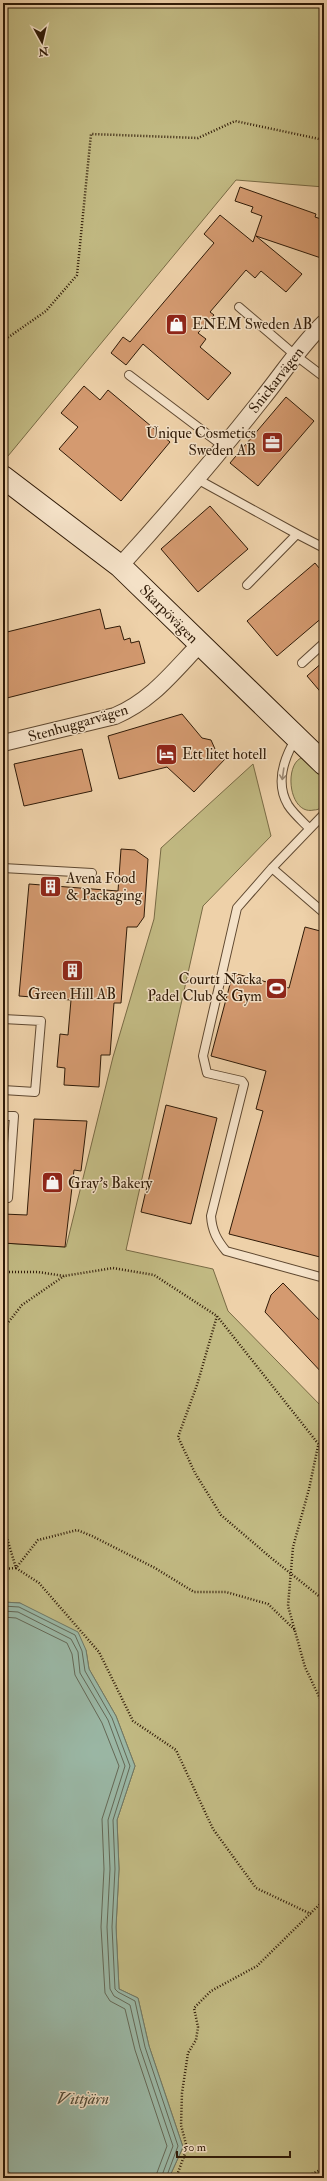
<svg xmlns="http://www.w3.org/2000/svg" width="327" height="2181" font-family="'IM FELL Double Pica',serif">
	<rect width="100%" height="100%" fill="#eed1a9"/>
	<filter id="stains"><feTurbulence type="fractalNoise" baseFrequency=".005" numOctaves="4"/><feColorMatrix values="0 0 0 0 .2 0 0 0 0 .09 0 0 0 0 .02 0 0 0 .5 -.17"/></filter>
	<radialGradient id="worn" r=".72"><stop offset=".6" stop-color="#630" stop-opacity="0"/><stop offset="1" stop-color="#630" stop-opacity=".3"/></radialGradient>
	<path fill="#c1b982" stroke="#786a44" d="M3 3H324V187L236 180 8 456 3 453Z
		M304 757C318 769 324 773 324 792 324 795 325 801 323 804 322 808 318 810 314 810 288 816 283 761 304 757Z
		M253 764 271 836 203 906 126 1250 213 1269 228 1311 324 1409V2178H169L183 2147 149 2046 138 1998 119 1989 116 1927 119 1869 117 1820 135 1766 116 1716 89 1669 86 1650 20 1603 3 1602V1243L66 1247 113 1057 154 919 161 848Z"/>
	<path fill="#9ab7a5" stroke="#6f7866" d="M3 1602 20 1603 78 1632 86 1650 89 1669 116 1716 135 1766 117 1820 119 1869 116 1927 119 1989 138 1998 149 2046 183 2147 169 2178H16L3 2167Z"/>
	<g fill="none" stroke-linecap="round" stroke-linejoin="round">
		<path stroke="#646856" stroke-width="1" d="M3 1606 19 1607 75 1635 82 1651 85 1671 112 1718 130 1766 113 1820 115 1869 112 1927 115 1989 118 1992 135 2001 145 2047 178 2146 166 2178
			M3 1611 18 1612 71 1639 78 1652 80 1673 108 1720 125 1766 108 1820 110 1869 107 1927 110 1989 114 1996 130 2005 140 2048 173 2146 161 2178
			M3 1617 16 1618 67 1643 72 1654 75 1675 102 1723 119 1766 102 1819 104 1869 101 1927 105 1993 110 2001 125 2009 135 2050 167 2146 155 2178"/>
	</g>
	<path fill="#d49a70" stroke="#2f1a07" d="M240 187 316 214 315 217 324 220V259L256 236 302 274 286 292 261 271 255 278 246 270 210 312 214 315 198 333 206 339 200 347 231 373 208 400 143 344 126 365 111 353 123 337 130 342 214 243 204 234 220 215 253 242 262 216 251 212 253 207 235 201Z
		M84 386 100 400 108 390 170 442 121 501 59 449 78 427 61 413Z
		M286 397 314 421 258 486 230 463Z
		M210 506 248 549 198 592 161 549Z
		M315 563 324 574V616L277 656 247 621Z
		M100 609 105 629 120 626 124 640 130 638 131 643 139 641 145 663 3 699V633Z
		M324 661V696L307 676Z
		M182 714 202 738 211 740 215 749 225 759 194 792 167 767 119 779 108 736Z
		M82 749 92 791 24 806 14 764Z
		M121 849 135 850 148 859 144 917 137 927H127L121 1003H114L110 1055H101L99 1087 64 1085 65 1068 57 1067 60 1034 68 1035 71 1000 19 996 29 884 118 891Z
		M305 927 324 932V1258L229 1234 263 1111 256 1109 266 1071 211 1056 233 973 289 988Z
		M166 1105 217 1118 191 1224 141 1212Z
		M34 1119 87 1121 81 1171 74 1170 65 1247 3 1243V1214L27 1215Z
		M283 1283 324 1325V1375L265 1312 271 1295Z"/>
	<g fill="none" stroke-linecap="round" stroke-linejoin="round">
		<defs>
			<path id="lane" d="M239 307 295 355 324 377
				M129 375 223 446
				M197 479 297 534 247 585
				M297 534 324 548
				M302 663 324 643
				M296 738C284 758 275 783 288 805 293 813 302 821 309 828
				M324 814 272 868 324 913
				M3 868 92 873
				M272 868 237 908 203 1056 207 1073 242 1081 244 1084 211 1216C212 1231 217 1240 226 1251L324 1278
				M3 1019 41 1021 35 1092 3 1090
				M3 1116H14L8 1198"/>
			<path id="street" d="M120 566C169 512 217 456 262 399 283 373 300 346 324 323
				M3 743 115 716C151 701 173 672 199 645"/>
			<path id="secondary" d="M3 477 120 566 324 764"/>
		</defs>
		<use href="#lane" stroke="#5f4830" stroke-width="10"/>
		<use href="#street" stroke="#5f4830" stroke-width="18"/>
		<use href="#secondary" stroke="#2f1a07" stroke-width="24"/>
		<path stroke="#2f1a07" stroke-width="2.5" stroke-dasharray="1 2" stroke-linecap="butt" d="M3 341 46 311 77 275 91 134 198 138 235 121 324 140
			M3 1272H38L64 1276 113 1268 154 1275 217 1316 324 1451
			M217 1316 197 1385 178 1437 195 1473 221 1515 270 1557 324 1600
			M3 1329 22 1305 64 1276
			M318 1446 309 1489 293 1547 288 1606 305 1667 324 1707
			M3 1525 16 1568 39 1583 99 1652 133 1721 176 1750 213 1829 256 1888 311 1914
			M3 1569 16 1568 38 1540 77 1530 92 1536 155 1568 194 1592H226L268 1604 296 1631
			M176 2178 187 2148 181 2125 182 2093 188 2053 196 2040 198 2027 194 2008 211 1991 257 1966 324 1900
			M304 2178 324 2168"/>
		<use href="#lane" stroke="#f4e1c7" stroke-width="8"/>
		<use href="#street" stroke="#f4e1c7" stroke-width="16"/>
		<use href="#secondary" stroke="#f4e1c7" stroke-width="22"/>
	</g>
	<defs><path id="oneway-shaft" d="M-6 0H5M1.5-3L5.5 0L1.5 3" fill="none" stroke-width="1.6" stroke-linecap="round" stroke-linejoin="round"/></defs>
	<use stroke="#9b8771" href="#oneway-shaft" transform="translate(283 774) rotate(98)"/>
	<defs>
		<symbol id="shop-square" viewBox="-11 -11 22 22"><rect x="-9" y="-9" width="18" height="18" rx="4" fill="#8f2418" stroke="#f4e1c7"/><path d="M-5-2.5h2.3a2.7 3.5 0 0 1 5.4 0H5L5.5 6h-11ZM-1.5-2.5h3a1.5 2.3 0 0 0-3 0Z" fill="#fff"/></symbol>
		<symbol id="office-square" viewBox="-11 -11 22 22"><rect x="-9" y="-9" width="18" height="18" rx="4" fill="#8f2418" stroke="#f4e1c7"/><path d="M-6-3h4V-5.5h4V-3h4V5H-6ZM-1-4.5V-3h2v-1.5ZM-6 0V1H6V0Z" fill="#fff"/></symbol>
		<symbol id="hotel-square" viewBox="-11 -11 22 22"><rect x="-9" y="-9" width="18" height="18" rx="4" fill="#8f2418" stroke="#f4e1c7"/><path d="M-6-4.5h1.5V1H6V5H4.5V3h-9V5H-6ZM-4 0a1.8 1.8 0 1 1 3.6 0ZM.5 0V-2.5h3Q6-2.5 6 0Z" fill="#fff"/></symbol>
		<symbol id="building-square" viewBox="-11 -11 22 22"><rect x="-9" y="-9" width="18" height="18" rx="4" fill="#8f2418" stroke="#f4e1c7"/><path d="M-4-6H4V6H1V3H-1V6H-4ZM-2.5-4.3h1.7v1.8h-1.7ZM.8-4.3h1.7v1.8H.8ZM-2.5-1h1.7V.8h-1.7ZM.8-1h1.7V.8H.8Z" fill="#fff"/></symbol>
		<symbol id="stadium-square" viewBox="-11 -11 22 22"><rect x="-9" y="-9" width="18" height="18" rx="4" fill="#8f2418" stroke="#f4e1c7"/><path d="M0-5a6.5 5 0 1 0 0 10a6.5 5 0 1 0 0-10ZM-3.5-1.8h7v3.6h-7Z" fill="#fff"/></symbol>
	</defs>
	<g fill-rule="evenodd">
		<use href="#shop-square" x="164" y="312" width="25" height="25"/>
		<use href="#office-square" x="260" y="430" width="25" height="25"/>
		<use href="#hotel-square" x="154" y="742" width="25" height="25"/>
		<use href="#building-square" x="38" y="874" width="25" height="25"/>
		<use href="#building-square" x="60" y="958" width="25" height="25"/>
		<use href="#stadium-square" x="264" y="976" width="25" height="25"/>
		<use href="#shop-square" x="40" y="1170" width="25" height="25"/>
	</g>
	<g text-anchor="middle" stroke-width="3" stroke-linejoin="round" paint-order="stroke">
		<g font-size="15" fill="#2f1a07" stroke="#f4e1c7" text-anchor="start">
			<text x="192" y="329">ENEM Sweden AB</text>
			<text x="256" y="438" text-anchor="end">Unique Cosmetics<tspan x="256" dy="17">Sweden AB</tspan></text>
			<text x="182" y="759">Ett litet hotell</text>
			<text x="66" y="883">Avena Food<tspan x="66" dy="17">&amp; Packaging</tspan></text>
			<text x="262" y="984" text-anchor="end">Court1 Nacka<tspan x="262" dy="17">Padel Club &amp; Gym</tspan></text>
			<text x="72" y="999" text-anchor="middle">Green Hill AB</text>
			<text x="68" y="1188">Gray's Bakery</text>
		</g>
		<g font-size="15" fill="#2f1a07" stroke="#f4e1c7">
			<text transform="translate(276 380) rotate(-52)" y="5">Snickarvägen</text>
			<text transform="translate(169 614) rotate(45)" y="5">Skarpövägen</text>
			<text transform="translate(78 723) rotate(-16)" y="5">Stenhuggarvägen</text>
		</g>
		<g font-size="16" font-style="italic" fill="#4f4936" stroke="#f4e1c7">
			<text x="83" y="2104">Vittjärn</text>
		</g>
	</g>
	<rect width="327" height="2181" fill="none" stroke="#eed1a9" stroke-width="16"/>
	<rect x="4" y="4" width="319" height="2173" fill="none" stroke="#2f1a07" stroke-width="2"/>
	<rect x="8" y="8" width="311" height="2165" fill="none" stroke="#2f1a07"/>
	<g transform="translate(42 42) rotate(172)" stroke="#f4e1c7" stroke-width="3" paint-order="stroke">
	<path d="M0-3L7 15L0 10L-7 15Z" fill="#2f1a07"/>
	<text y="-6" font-size="11" font-weight="bold" text-anchor="middle" fill="#2f1a07">N</text>
	</g>
	<path d="M177 2151v6h113v-6" fill="none" stroke="#2f1a07" stroke-width="2"/>
	<text x="183" y="2151" font-size="12" fill="#2f1a07" stroke="#f4e1c7" stroke-width="3" paint-order="stroke">50 m</text>
	<rect width="100%" height="100%" filter="url(#stains)"/>
	<rect width="100%" height="100%" fill="url(#worn)"/>
</svg>
